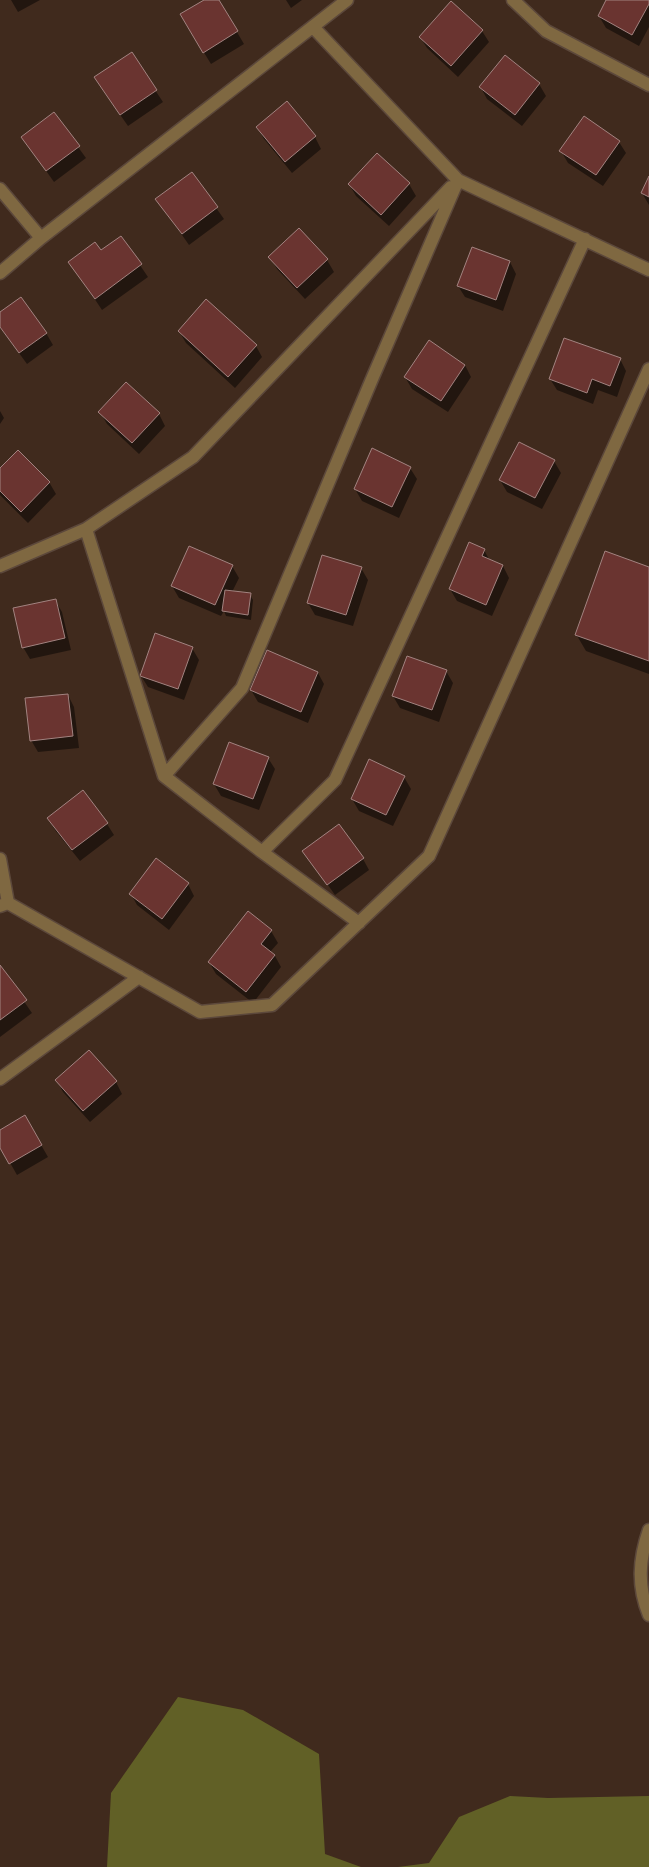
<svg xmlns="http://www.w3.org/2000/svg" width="649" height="1867" font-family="'Nunito Sans',sans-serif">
	<rect width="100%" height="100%" fill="#402a1d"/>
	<path fill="#616026" d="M178 1697 243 1710 319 1754 325 1854 361 1867H107L111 1793Z
		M510 1796 548 1798 649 1796V1867H398L429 1863 459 1817Z"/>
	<path fill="#0007" d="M11 0H40L18 12Z
		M206 0H218L244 44 211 64 181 15Z
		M286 0H302L291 8Z
		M608 0H649V27L639 46 606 28 599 16Z
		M482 31 489 42 458 77 427 48 420 37Z
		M131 54 163 102 128 126 102 89Z
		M539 84 546 96 522 126 487 99 481 88Z
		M287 103 315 137 321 149 292 173 264 139 257 127Z
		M54 114 86 158 54 182 22 137Z
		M619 142 626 153 603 186 568 163 561 151Z
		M377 154 409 184 416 196 389 226 356 196 349 184Z
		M192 174 224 219 189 245 157 199Z
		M649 179V205L642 193Z
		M121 237 148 277 102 310 70 262 101 252Z
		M270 257 327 260 334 272 305 299 277 269Z
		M510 262 516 274 503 311 465 297 458 286Z
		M0 313 46 333 53 345 27 364 0 327Z
		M179 331 256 346 262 357 235 388 186 343Z
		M620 359 626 371 617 397 598 390 593 404 557 390 550 379Z
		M465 365 471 377 448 412 412 389 405 377Z
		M0 411 4 418 0 424Z
		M100 412 159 414 165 426 139 454 107 424Z
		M554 461 561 473 542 509 507 492 500 480Z
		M410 468 417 479 399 518 362 501 355 489Z
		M0 470 49 482 56 494 28 523 0 495Z
		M484 550 490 561 503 566 509 578 492 616 457 601 450 589Z
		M232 566 239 578 232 592 250 595 253 600 251 620 226 616 224 611 221 616 179 598 172 586Z
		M361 568 368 580 353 626 315 615 308 603Z
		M649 568V674L586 651 576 634Z
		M55 600 62 612 71 650 30 659 23 647Z
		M192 648 199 660 184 700 148 687 141 676Z
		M446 671 453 683 439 722 400 708 393 696Z
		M318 673 324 684 308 723 258 702 251 690Z
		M68 695 74 707 79 748 38 752 31 740Z
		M268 758 275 769 259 810 221 796 214 784Z
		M404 777 411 789 393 826 359 811 352 799Z
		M48 818 107 824 114 835 80 861 55 830Z
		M304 851 363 859 369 870 335 895Z
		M188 884 194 896 169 930 137 905 131 894Z
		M271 931 278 943 270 952 275 956 281 967 253 1003 216 974 209 962Z
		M0 967 32 1013 0 1037Z
		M57 1080 116 1082 122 1094 90 1122 63 1092Z
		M25 1117 48 1157 17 1175 0 1145V1131Z"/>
	<path fill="#6a3430" stroke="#a28380" d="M204 0H219L238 31 203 53 180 14Z
		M606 0H649V4L632 35 598 16Z
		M451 1 483 30 451 66 419 37Z
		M132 52 157 90 120 115 94 77Z
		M505 55 540 83 515 115 479 87Z
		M287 101 316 136 285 162 256 127Z
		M54 112 80 146 46 171 21 137Z
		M584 116 620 141 596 175 559 151Z
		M377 153 410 183 381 215 348 184Z
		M192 172 218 207 182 234 155 199Z
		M649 176V197L641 193Z
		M299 228 328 259 297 288 268 257Z
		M121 236 142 264 95 299 68 262 95 242 101 250Z
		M472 247 510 261 496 300 457 286Z
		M21 297 47 333 19 353 0 327V312Z
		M206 299 257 345 228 377 178 331Z
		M564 338 621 358 610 386 592 379 587 393 549 379Z
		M429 340 465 365 441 401 404 377Z
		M126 382 160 413 132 443 98 412Z
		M519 442 555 460 535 498 499 480Z
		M372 448 411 467 392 507 354 489Z
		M18 450 50 482 21 512 0 491V468Z
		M469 542 485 549 482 556 503 565 486 605 449 589Z
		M189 546 233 565 215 605 171 586Z
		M605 551 649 567V661L575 635Z
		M322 555 362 567 346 615 307 603Z
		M225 590 251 593 248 615 222 611Z
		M56 599 65 638 22 648 13 608Z
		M155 633 193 647 178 689 140 676Z
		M267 650 318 672 301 712 250 690Z
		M407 656 447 670 432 710 392 696Z
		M68 694 73 736 30 741 25 698Z
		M229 742 269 757 253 799 213 784Z
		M369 759 405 776 386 815 351 799Z
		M83 790 108 823 72 850 47 818Z
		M339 824 364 858 327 885 302 851Z
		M156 858 189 883 162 919 129 894Z
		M248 911 272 930 261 944 275 955 246 992 208 962Z
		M0 965 27 1000 0 1020Z
		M89 1050 117 1081 83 1111 55 1080Z
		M25 1115 42 1145 9 1164 0 1148V1130Z"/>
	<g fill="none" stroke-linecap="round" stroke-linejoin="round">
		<defs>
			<path id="minor" d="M513 0 546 31 649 85
				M313 27 458 180 649 270
				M0 189 41 238
				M0 273 41 238 347 0
				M86 529 164 776 262 852 359 923
				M0 566 86 529 193 457 451 187
				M164 776 242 688 372 379 458 180
				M262 852 335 780 585 239
				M0 859 8 903
				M0 906 8 903 200 1012 272 1005 429 856 649 369
				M0 1079 139 977
				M649 1530C639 1559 637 1586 649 1615"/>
		</defs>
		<use href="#minor" stroke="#5c483b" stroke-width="15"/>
		<use href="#minor" stroke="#7f6841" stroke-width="12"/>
	</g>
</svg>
